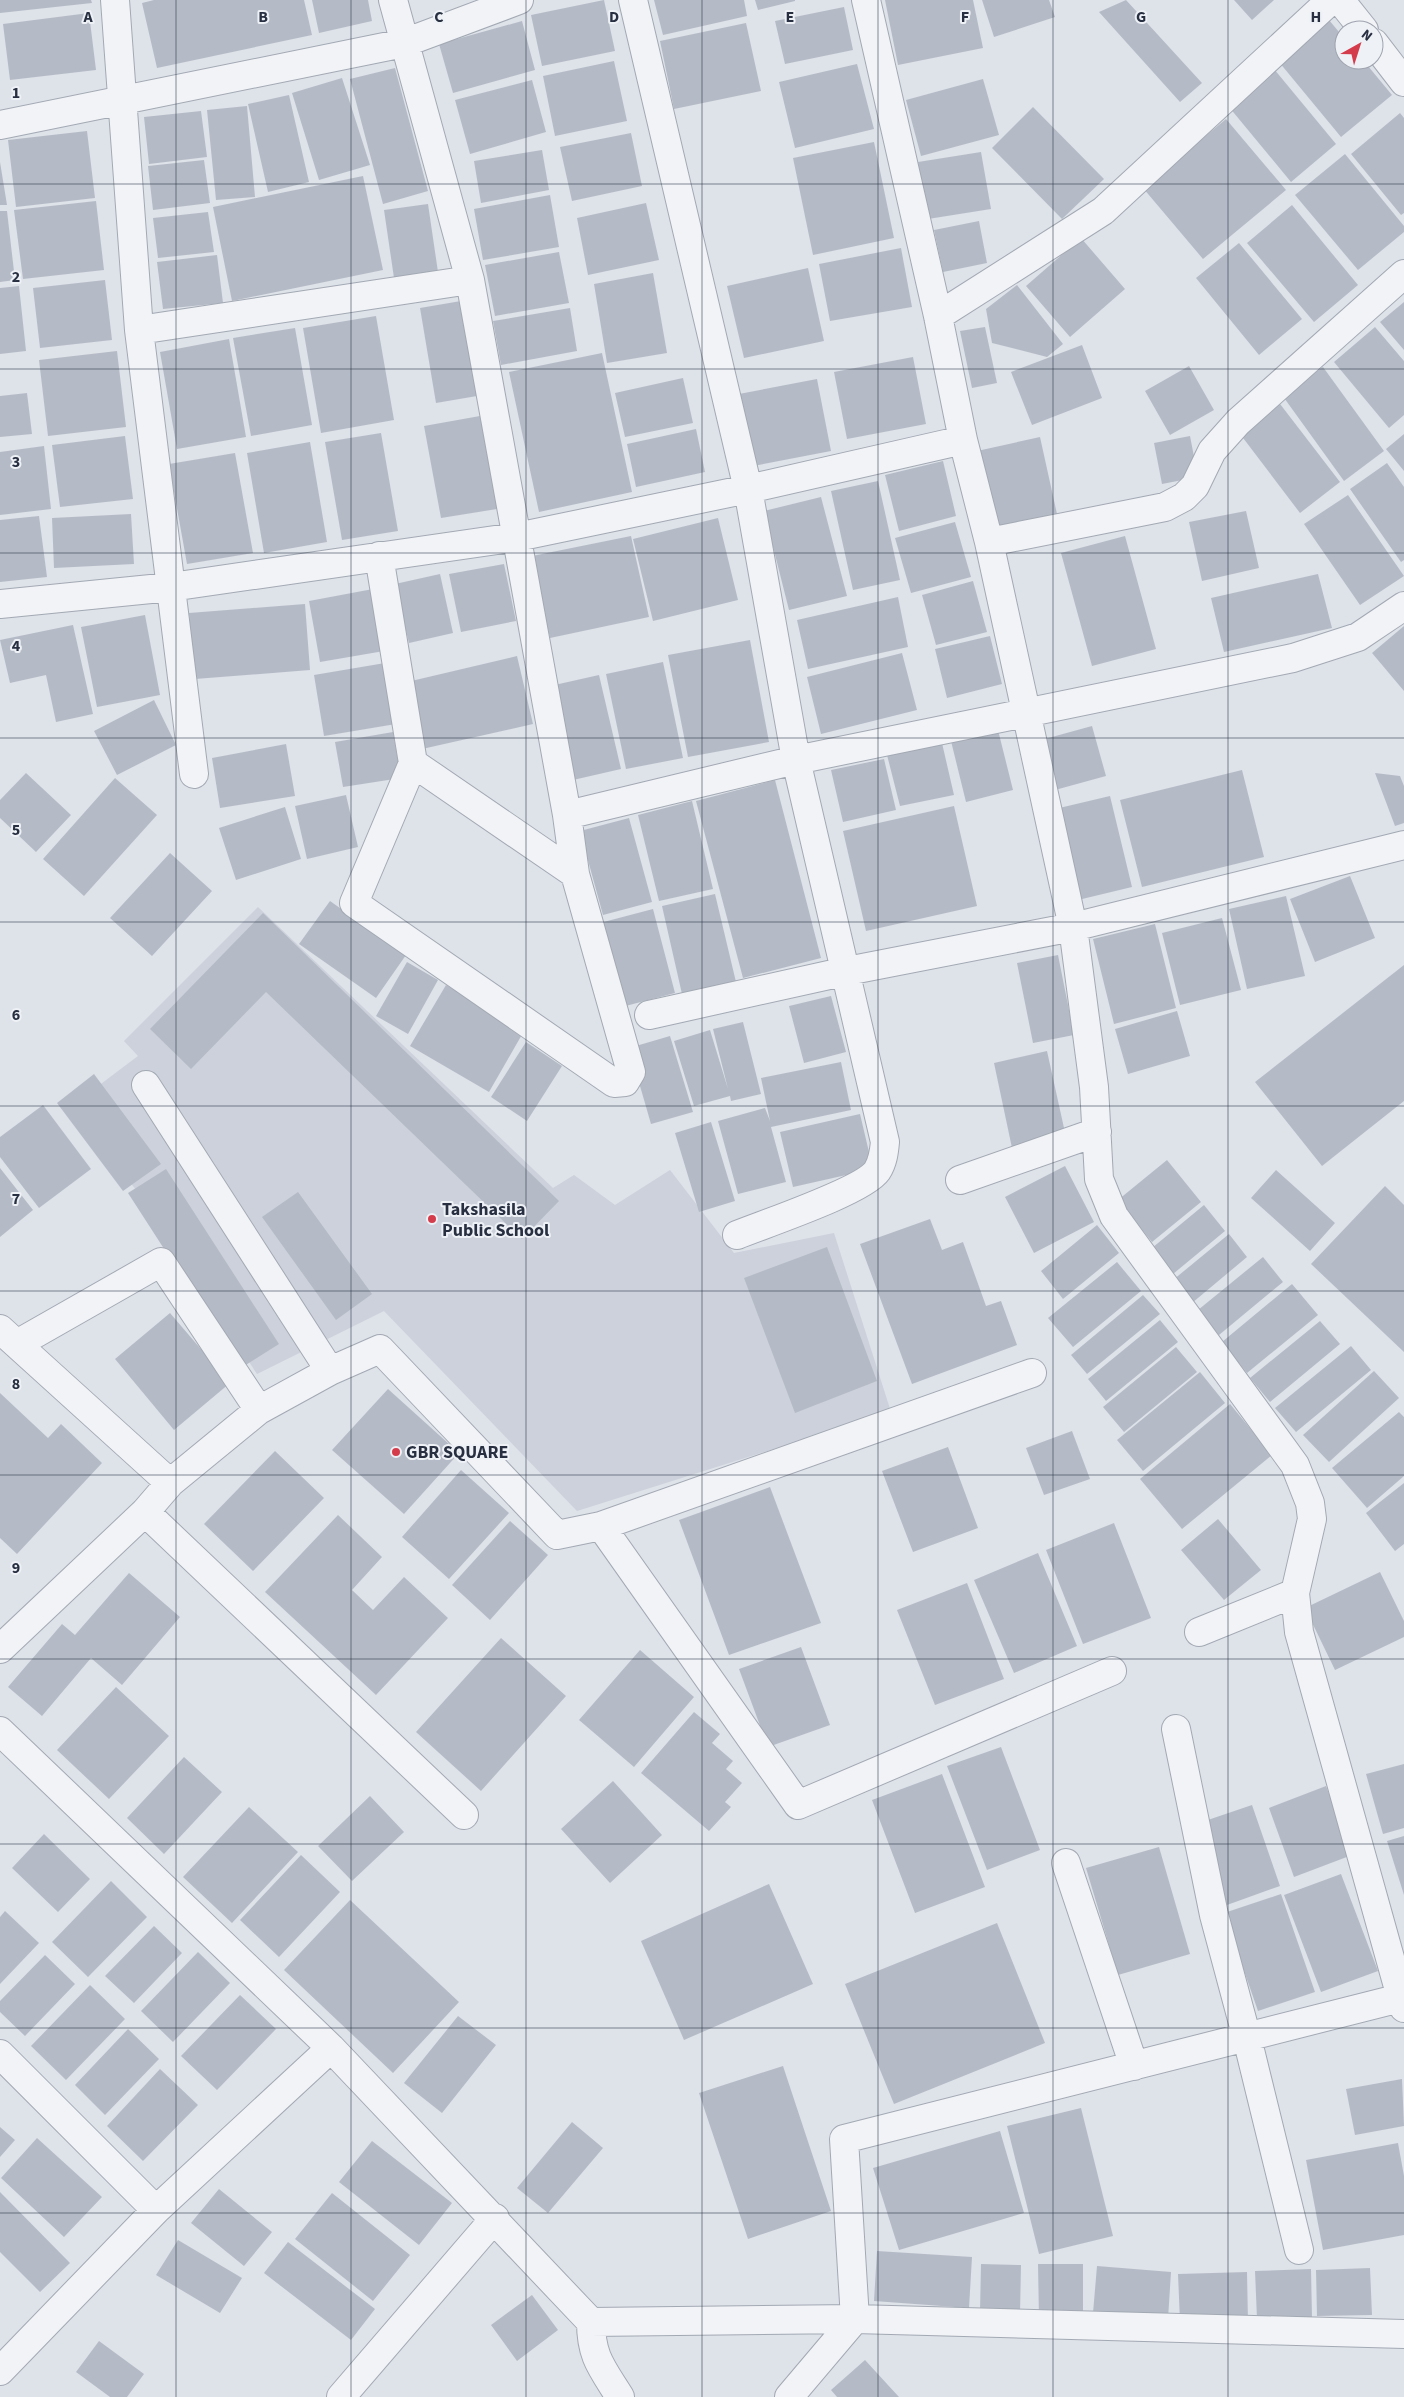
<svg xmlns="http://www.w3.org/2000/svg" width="1404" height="2397" font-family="'Source Sans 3',sans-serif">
	<rect width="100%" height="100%" fill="#dee2e9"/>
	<path fill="#ccd1db" d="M258 907 553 1188 574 1175 615 1205 670 1170 734 1253 834 1233 891 1412 577 1511 384 1311 257 1374 142 1197 69 1108 138 1056 124 1041Z"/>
	<path fill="#b5bbc6" d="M0 0H91L92 3 0 13Z
		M154 0H304L312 35 157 68 142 3Z
		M312 0H368L372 21 319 33Z
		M604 0 615 51 542 66 531 15Z
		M654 0H744L747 16 663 35Z
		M755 0H795V1L758 10Z
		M885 0H973L983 48 898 65Z
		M982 0H1049L1055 17 994 37Z
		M1126 0 1202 83 1180 102 1099 12Z
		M1234 0H1274L1252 20Z
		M844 7 853 50 785 64 775 21Z
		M89 13 96 70 10 80 3 24Z
		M1329 20 1344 38V60H1363L1392 95 1341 137 1279 62Z
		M522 21 535 70 453 93 439 44Z
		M746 23 761 91 674 109 660 41Z
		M614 61 627 121 555 136 543 76Z
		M857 64 874 129 795 148 779 82Z
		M395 68 428 191 383 204 350 79Z
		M1274 69 1336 144 1291 182 1229 107Z
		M342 78 370 165 319 180 292 93Z
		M983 79 999 135 921 156 906 100Z
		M532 80 546 132 470 154 455 100Z
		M289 95 309 182 268 192 248 104Z
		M247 106 255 197 216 200 207 110Z
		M1033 107 1104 179 1062 219 992 148Z
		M201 111 207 157 149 164 144 117Z
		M1400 113 1404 118V213L1401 215 1351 154Z
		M1226 119 1286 190 1203 259 1143 188Z
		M87 131 95 198 16 207 8 140Z
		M631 133 642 186 572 201 560 147Z
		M874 142 894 238 813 255 793 158Z
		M542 150 549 190 481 203 474 161Z
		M981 152 991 209 928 219 918 162Z
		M1345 154 1404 226V232L1358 270 1295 195Z
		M204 160 210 203 153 210 148 166Z
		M0 162 7 205H0Z
		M363 176 383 270 232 301 213 207Z
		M550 195 559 247 483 260 474 209Z
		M96 201 104 270 23 279 14 210Z
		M646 203 659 260 588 275 577 218Z
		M428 204 438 272 394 278 384 210Z
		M1292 205 1358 285 1314 322 1247 243Z
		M0 211H7L15 280 0 282Z
		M208 212 214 252 158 258 153 218Z
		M979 221 987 263 943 272 934 230Z
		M1081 238 1125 289 1070 337 1026 286Z
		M1239 243 1302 319 1259 355 1196 278Z
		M901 248 912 307 830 321 819 264Z
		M559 252 569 303 495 316 485 265Z
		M217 255 223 303 163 309 157 262Z
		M808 268 824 341 744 358 727 286Z
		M653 273 667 353 607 363 594 284Z
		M105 280 112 340 40 348 33 288Z
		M1017 285 1063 344 1047 357 992 343 986 309Z
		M19 286 26 351 0 354V288Z
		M461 301 477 396 436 403 420 308Z
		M1404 302V350L1380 322Z
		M570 308 577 351 501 365 493 321Z
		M376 316 394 420 321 433 303 328Z
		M985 327 997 383 972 388 960 331Z
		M1375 327 1404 361V415L1389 428 1334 362Z
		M295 328 312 425 251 436 233 338Z
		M229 339 246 437 177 449 160 352Z
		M1082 345 1102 398 1032 425 1011 372Z
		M117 351 126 427 48 436 39 360Z
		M602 353 632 492 539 512 509 372Z
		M913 357 926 424 847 439 834 372Z
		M1189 366 1214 410 1170 435 1145 391Z
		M1323 367 1384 451 1344 481 1282 395Z
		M683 378 693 423 625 437 615 393Z
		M817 379 831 451 753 466 739 394Z
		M27 393 32 434 0 437V396Z
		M1277 400 1340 482 1300 513 1237 430Z
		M480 416 497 509 441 518 424 426Z
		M696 429 705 472 636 487 627 444Z
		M381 433 398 531 342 540 325 442Z
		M1404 434V471L1386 449Z
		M125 436 133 499 60 507 52 445Z
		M1190 436 1198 477 1162 484 1154 443Z
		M1040 437 1057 514 994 527 977 451Z
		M310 442 327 542 264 553 247 453Z
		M44 446 51 509 0 515V452Z
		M235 453 253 553 187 564 169 464Z
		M943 461 956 516 899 531 885 475Z
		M1387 463 1404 487V560L1401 562 1350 489Z
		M878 481 900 580 853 590 831 491Z
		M1348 495 1404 576 1360 605 1304 524Z
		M821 497 847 596 789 610 764 511Z
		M1246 511 1259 568 1202 581 1189 522Z
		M131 514 134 564 54 568 52 518Z
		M39 516 47 577 0 582V520Z
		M718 518 738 600 653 621 633 539Z
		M955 522 971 577 911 593 895 538Z
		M631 536 649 617 550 638 532 556Z
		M1125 536 1156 649 1092 666 1061 553Z
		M504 564 516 621 461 632 449 574Z
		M440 574 453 633 409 643 395 584Z
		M1318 574 1332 628 1224 652 1211 598Z
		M973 581 987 632 936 645 922 595Z
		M373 589 384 651 320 662 309 601Z
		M898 597 908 647 808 669 797 620Z
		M305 604 310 670 195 679 189 613Z
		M145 615 160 695 97 707 81 627Z
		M73 625 93 714 56 722 46 675 10 683 0 640Z
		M1404 626V691L1372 653Z
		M990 636 1002 684 947 698 935 649Z
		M750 640 769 742 688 757 668 655Z
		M902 653 917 710 821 734 807 677Z
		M517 656 533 724 422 749 407 682Z
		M663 662 683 758 626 769 606 674Z
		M385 663 396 724 324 736 314 675Z
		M599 675 621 769 573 780 550 686Z
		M154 700 176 745 117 775 94 731Z
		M997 726 1013 790 966 802 950 737Z
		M1092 726 1106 776 1055 790 1041 740Z
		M393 732 401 778 343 787 335 742Z
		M942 743 954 795 900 806 887 755Z
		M286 744 295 796 220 808 212 758Z
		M884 759 896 810 843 822 831 770Z
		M1242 770 1264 857 1142 887 1120 800Z
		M26 773 71 815 36 852 0 818V800Z
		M1375 773 1400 776 1404 786V823L1395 826Z
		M115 778 157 815 84 896 43 859Z
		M775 780 821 958 743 978 696 801Z
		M346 795 358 847 307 859 295 806Z
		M1110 796 1132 887 1078 900 1055 809Z
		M692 801 713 889 659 901 638 815Z
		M954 806 977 906 866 931 843 831Z
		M285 807 301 859 236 880 219 828Z
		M629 818 652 902 603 915 580 831Z
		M170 853 212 891 152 956 110 918Z
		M1350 876 1375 938 1315 962 1290 899Z
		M715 894 736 982 682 994 662 906Z
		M1286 896 1305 976 1247 989 1229 909Z
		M330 901 406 955 376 998 299 944Z
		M653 909 675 993 618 1008 596 924Z
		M263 913 559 1201 522 1239 266 992 191 1069 150 1029Z
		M1222 918 1241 990 1180 1005 1162 933Z
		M1155 924 1176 1008 1114 1024 1093 939Z
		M1058 955 1074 1035 1033 1043 1017 963Z
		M407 962 438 980 408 1034 376 1016Z
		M1404 965V1101L1322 1166 1255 1082Z
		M446 985 524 1031 489 1092 410 1046Z
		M831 996 846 1052 804 1063 789 1006Z
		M1177 1011 1190 1056 1128 1074 1115 1029Z
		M743 1022 761 1094 731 1101 730 1096 694 1106 674 1041 710 1030 728 1089 713 1029Z
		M670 1036 693 1112 651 1124 629 1048Z
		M526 1042 562 1066 527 1121 491 1097Z
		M1047 1051 1066 1137 1012 1148 994 1063Z
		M841 1062 851 1110 771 1127 786 1182 738 1194 718 1121 765 1108 770 1121 761 1078Z
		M94 1074 161 1164 123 1191 57 1103Z
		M43 1105 91 1169 39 1208 0 1157V1137Z
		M860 1114 873 1169 793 1187 780 1132Z
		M711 1122 735 1201 699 1212 675 1133Z
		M1167 1160 1201 1202 1152 1242 1118 1200Z
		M1065 1166 1094 1222 1034 1253 1005 1197Z
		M0 1168 33 1210 0 1237Z
		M166 1169 279 1344 241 1368 128 1193Z
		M1276 1170 1335 1223 1310 1251 1251 1198Z
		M1385 1186 1404 1205V1352L1311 1264Z
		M298 1192 372 1294 336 1320 262 1217Z
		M1204 1205 1225 1231 1173 1274 1152 1248Z
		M930 1219 942 1250 963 1242 986 1306 1001 1301 1017 1345 912 1384 860 1244Z
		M1097 1225 1119 1253 1063 1299 1041 1271Z
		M1229 1234 1247 1257 1192 1303 1173 1280Z
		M827 1247 877 1381 795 1413 744 1278Z
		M1263 1257 1283 1282 1219 1335 1198 1310Z
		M1117 1262 1141 1291 1073 1347 1048 1318Z
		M1292 1284 1318 1315 1247 1373 1222 1342Z
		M1143 1295 1160 1314 1087 1374 1071 1355Z
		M170 1313 230 1383 174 1430 115 1359Z
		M1160 1320 1178 1342 1106 1401 1088 1379Z
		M1320 1321 1340 1344 1270 1402 1250 1378Z
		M1351 1346 1371 1370 1296 1432 1275 1408Z
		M1176 1347 1197 1372 1124 1432 1103 1407Z
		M1374 1371 1399 1398 1329 1462 1303 1435Z
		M1200 1372 1225 1403 1143 1471 1117 1440Z
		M388 1389 459 1453 404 1514 332 1450Z
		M0 1393 48 1438 61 1424 102 1463 17 1554 0 1538Z
		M1230 1404 1272 1455 1182 1529 1140 1479Z
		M1399 1412 1404 1417V1476L1367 1508 1332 1468Z
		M1072 1431 1090 1479 1044 1495 1026 1448Z
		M948 1447 978 1528 913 1552 882 1471Z
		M275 1451 324 1498 253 1571 204 1524Z
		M461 1470 509 1513 449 1579 402 1537Z
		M1404 1483V1544L1395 1551 1366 1513Z
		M770 1487 821 1623 729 1655 679 1520Z
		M338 1515 382 1557 352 1590 373 1610 404 1577 448 1618 376 1695 265 1592Z
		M1218 1519 1261 1570 1224 1600 1181 1550Z
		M510 1521 548 1555 490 1620 452 1585Z
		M1114 1523 1151 1618 1083 1644 1046 1550Z
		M1038 1553 1077 1646 1014 1673 974 1580Z
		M1380 1572 1404 1621V1637L1335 1670 1305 1608Z
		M129 1573 180 1617 122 1685 91 1658 42 1716 8 1687 62 1624 75 1635Z
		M967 1583 1004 1679 935 1705 897 1610Z
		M501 1638 566 1696 481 1791 416 1732Z
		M801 1647 830 1725 768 1747 739 1669Z
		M640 1650 694 1697 634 1767 579 1720Z
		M116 1687 169 1736 109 1799 57 1750Z
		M694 1712 720 1734 712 1743 733 1761 726 1769 742 1783 725 1802 731 1807 709 1831 641 1773Z
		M1001 1747 1040 1850 987 1870 947 1766Z
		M184 1757 222 1792 164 1854 127 1818Z
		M1404 1764V1828L1383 1834 1366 1774Z
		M942 1774 985 1887 915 1913 872 1800Z
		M613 1781 662 1835 610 1883 561 1829Z
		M1326 1786 1352 1855 1294 1877 1269 1808Z
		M370 1796 404 1832 352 1881 318 1846Z
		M1252 1805 1280 1886 1227 1905 1199 1823Z
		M249 1807 298 1852 232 1923 183 1877Z
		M44 1834 90 1879 58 1912 12 1868Z
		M1404 1836V1895L1387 1841Z
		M1159 1847 1190 1954 1118 1975 1086 1868Z
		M301 1855 340 1892 279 1957 240 1920Z
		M1341 1874 1378 1971 1321 1992 1284 1895Z
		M111 1881 147 1917 88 1977 52 1942Z
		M769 1884 813 1984 684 2040 641 1941Z
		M1281 1894 1315 1992 1258 2011 1224 1913Z
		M350 1900 459 2002 393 2073 284 1970Z
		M5 1911 39 1943 0 1984V1917Z
		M997 1923 1045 2043 894 2104 845 1984Z
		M154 1926 182 1953 134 2003 105 1976Z
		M198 1952 230 1983 173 2042 141 2011Z
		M45 1955 75 1984 25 2036 0 2012V2001Z
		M90 1985 125 2019 66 2080 31 2046Z
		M240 1995 276 2029 217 2090 181 2056Z
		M458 2016 496 2045 442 2113 404 2083Z
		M128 2029 159 2059 105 2115 75 2085Z
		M783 2066 831 2211 748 2239 699 2093Z
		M160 2069 198 2105 143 2161 107 2126Z
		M1402 2079 1404 2126 1355 2135 1346 2089Z
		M1081 2108 1113 2236 1039 2254 1007 2126Z
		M572 2122 603 2148 548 2213 517 2188Z
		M0 2127 15 2140 0 2157Z
		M1000 2131 1024 2213 899 2250 873 2168Z
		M37 2138 102 2197 64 2237 1 2178Z
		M372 2141 452 2203 419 2245 339 2182Z
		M1398 2143 1404 2176V2235L1323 2250 1306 2160Z
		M219 2189 272 2232 244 2266 191 2223Z
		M0 2192 70 2263 40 2292 0 2252Z
		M332 2193 410 2255 373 2301 295 2239Z
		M178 2240 242 2278 220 2313 156 2275Z
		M288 2242 375 2309 351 2340 264 2273Z
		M877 2251 972 2257 969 2308 874 2301Z
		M981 2264 1021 2265 1020 2313 980 2312Z
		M1038 2264H1083V2318L1039 2319Z
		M1097 2266 1171 2272 1168 2319 1093 2313Z
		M1370 2268 1372 2315 1317 2316 1316 2270Z
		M1311 2269 1312 2317 1257 2319 1255 2271Z
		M1247 2272 1248 2321 1180 2322 1178 2274Z
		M532 2295 558 2330 517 2361 491 2325Z
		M99 2341 144 2374 127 2397H110L76 2372Z
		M865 2360 899 2397H837L831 2390Z"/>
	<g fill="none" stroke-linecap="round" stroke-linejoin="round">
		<defs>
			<path id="minor" d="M115 0 139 330 194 774
				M633 0 748 489 796 760 885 1142C884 1152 883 1162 877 1171 863 1191 764 1224 737 1235
				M866 0 938 316 963 440 989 542 1073 927 1094 1087 1099 1179 1114 1216 1295 1465 1310 1503 1312 1519 1295 1593 1299 1632 1404 2008
				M1340 0 1364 30
				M1374 43 1404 82
				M0 125 404 43 519 0
				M938 316 1103 211 1331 0
				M139 330 470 280
				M989 542 1165 507 1184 497 1195 486 1212 451 1238 422 1404 274
				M379 556 413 763 354 903 614 1083 625 1082 631 1072 575 874 567 815 470 280 393 0
				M0 604 171 587 517 537 748 489 963 440
				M413 763 575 874
				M567 815 796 760 1293 658 1358 637 1404 606
				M649 1015 847 971 1073 927 1404 845
				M146 1085 330 1371
				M960 1180 1097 1132
				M0 1329 170 1483
				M17 1344 161 1262 259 1410
				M145 1512 464 1815
				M601 1526 798 1805 1112 1671
				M1199 1632 1295 1593
				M0 1649 145 1512 170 1483 259 1410 330 1371 380 1349 557 1535 601 1526 1032 1373
				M1176 1729 1214 1915 1247 2038 1299 2250
				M0 1731 331 2048 591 2322 855 2319 1404 2334
				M1066 1863 1134 2066
				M0 2054 156 2210
				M591 2322C591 2357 602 2368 620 2397
				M0 2371 156 2210 331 2048
				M341 2397 495 2218
				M789 2397 855 2319 844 2139 1404 1997"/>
		</defs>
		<use href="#minor" stroke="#a3a9b3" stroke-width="30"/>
		<use href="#minor" stroke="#f1f3f7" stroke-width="28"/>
	</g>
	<path fill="none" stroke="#272f41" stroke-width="1" stroke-opacity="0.55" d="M176 0V2397M351 0V2397M526 0V2397M702 0V2397M878 0V2397M1053 0V2397M1228 0V2397M0 184H1404M0 369H1404M0 553H1404M0 738H1404M0 922H1404M0 1106H1404M0 1291H1404M0 1475H1404M0 1659H1404M0 1844H1404M0 2028H1404M0 2213H1404"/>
	<g fill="#d53c4b" stroke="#eef1f6" stroke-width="2">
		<circle cx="432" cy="1219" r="5"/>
		<circle cx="396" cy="1452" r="5"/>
	</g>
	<g text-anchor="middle" stroke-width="4" stroke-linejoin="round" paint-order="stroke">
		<g font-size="18" font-weight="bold" fill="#272f41" stroke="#eef1f6" text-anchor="start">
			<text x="442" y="1215">Takshasila<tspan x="442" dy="21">Public School</tspan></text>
			<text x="406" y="1458">GBR SQUARE</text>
		</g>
	</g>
	<g font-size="16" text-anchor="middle" font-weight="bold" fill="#272f41" stroke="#eef1f6" stroke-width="4" stroke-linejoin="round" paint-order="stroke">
		<text x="88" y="22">A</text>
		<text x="263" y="22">B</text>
		<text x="439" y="22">C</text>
		<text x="614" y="22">D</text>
		<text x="790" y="22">E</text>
		<text x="965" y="22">F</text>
		<text x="1141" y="22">G</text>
		<text x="1316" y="22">H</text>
		<text x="16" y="98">1</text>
		<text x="16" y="282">2</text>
		<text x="16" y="467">3</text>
		<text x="16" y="651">4</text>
		<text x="16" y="835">5</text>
		<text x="16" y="1020">6</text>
		<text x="16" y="1204">7</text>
		<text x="16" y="1389">8</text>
		<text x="16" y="1573">9</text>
	</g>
	<g transform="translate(1359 45) rotate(39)"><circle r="24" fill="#eef1f6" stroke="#9ea3ae"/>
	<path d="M0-4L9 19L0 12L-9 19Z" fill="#d53c4b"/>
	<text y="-8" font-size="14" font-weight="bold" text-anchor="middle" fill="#272f41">N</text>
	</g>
</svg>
